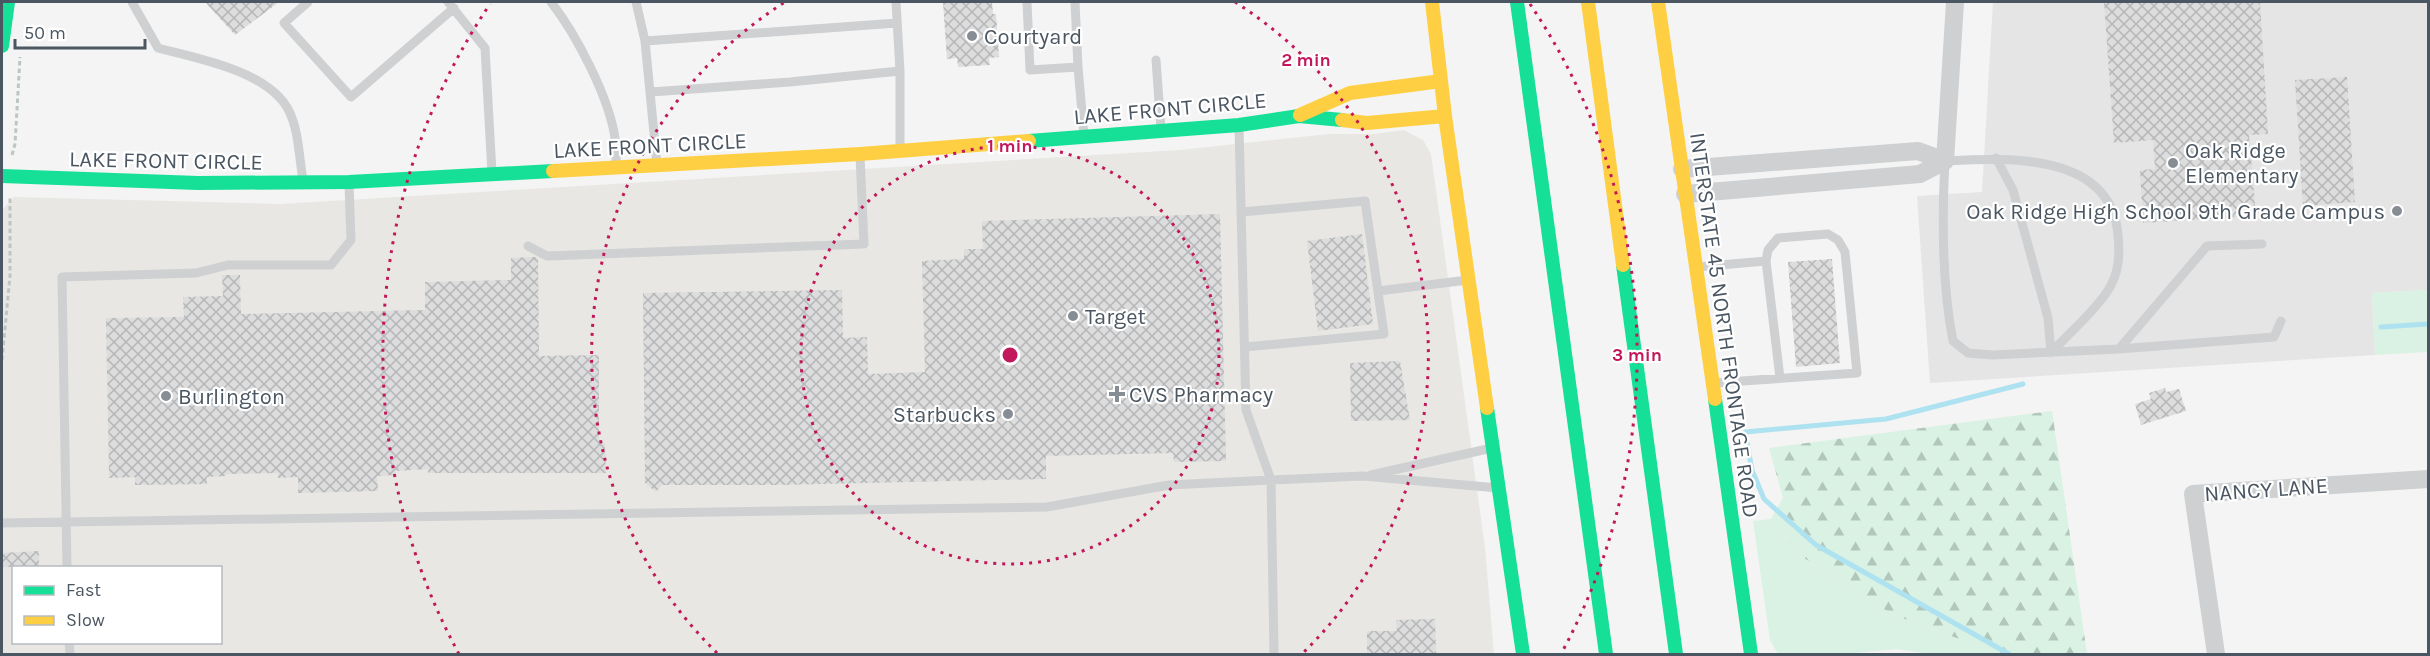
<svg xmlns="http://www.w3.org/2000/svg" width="2430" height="656" font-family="Karla,sans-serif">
	<defs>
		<pattern id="forest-firs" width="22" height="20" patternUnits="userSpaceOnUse" patternTransform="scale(1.5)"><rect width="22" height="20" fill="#d9f2e3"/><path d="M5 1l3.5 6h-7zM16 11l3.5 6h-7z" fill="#b2c7bb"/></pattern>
		<pattern id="building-cross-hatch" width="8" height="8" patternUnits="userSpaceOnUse" patternTransform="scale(1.5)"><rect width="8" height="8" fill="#ddddde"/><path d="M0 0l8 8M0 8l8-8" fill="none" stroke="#b5b6b7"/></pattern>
	</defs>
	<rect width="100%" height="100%" fill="#f4f4f4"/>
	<path fill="#e8e7e3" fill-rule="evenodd" d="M1404 130 1423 140 1431 154 1485 548 1494 654H2V210L14 197 280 204 1180 150 1329 134H1373ZM14 568H220V642H14Z"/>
	<path fill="#e6e5e6" d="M1993 2H2428V290L2372 293 2375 355 1930 383 1917 196 1982 192Z"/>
	<path fill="#d9f2e3" d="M2428 290V352L2375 355 2372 293Z
		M1771 519 1800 555 1855 594 1897 616 2000 654H1929L1896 649 1844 654H1778L1770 640 1753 521Z"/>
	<path fill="url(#forest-firs)" d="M2052 411 2087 654H2000L1897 616 1855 594 1800 555 1771 519 1783 498 1769 448Z"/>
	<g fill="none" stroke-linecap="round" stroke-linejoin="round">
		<path stroke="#aee2f0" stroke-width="5" d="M2381 327 2428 324
			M2009 654 1816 545 1764 499 1752 470 1745 432 1886 419 2023 384"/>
	</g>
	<path fill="url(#building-cross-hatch)" d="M205 2H279L235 35Z
		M943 2H992L993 14H996L999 57 989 58 990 65 958 67 957 58 947 59Z
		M2104 2H2260L2268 134 2249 135 2256 216 2143 223 2140 170 2155 169 2153 140 2114 143Z
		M2347 77 2355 202 2303 206 2295 80Z
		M1220 214 1226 461 1174 462 1173 453 1046 456V479L777 485H662L656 492 645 483 643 293 842 290 843 338 867 337 868 374 925 372 922 261 964 259V249H983L982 221Z
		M1362 234 1373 324 1318 331 1307 241Z
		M535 257 538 259 539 356 599 355V443H605L606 473H428V469L395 471V475L377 476 378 491 298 493V477L278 478V473L226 474V476L207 477V484L135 485V477L109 478 106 318 184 317 183 297 223 296 222 275H240L241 314 425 310V282L511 280V258Z
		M1832 259 1840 363 1796 367 1788 262Z
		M1400 361 1410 420 1351 421 1350 363Z
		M2165 388 2166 392 2179 389 2186 411 2141 425 2135 404 2151 399 2149 393Z
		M39 551V567H2V553Z
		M1435 619 1436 654H1367V631H1397L1396 620Z"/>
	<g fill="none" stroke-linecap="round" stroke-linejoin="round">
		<path stroke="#bcc7c4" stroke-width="3" stroke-dasharray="4.5 3" stroke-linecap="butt" d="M12 155 15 144 20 57
			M2 360 10 276V197"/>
		<path stroke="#ced0d2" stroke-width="9" d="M132 2 158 48C197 58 269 71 289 111 299 131 299 158 303 180
			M308 2 284 23 351 97 454 8
			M448 2 485 48 492 173
			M551 2C576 34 609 97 615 138 617 147 616 157 616 166
			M636 2 645 41
			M896 2 900 71V148
			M1027 2 1030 70 1078 67 1084 136
			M1075 2 1078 67
			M1156 60 1161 129
			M651 92 790 82 900 71
			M1239 127 1246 410 1271 480 1274 654
			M1996 158 2013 190 2048 318 2051 353
			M657 164 645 41 897 23
			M1241 212 1365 201 1384 334 1245 347
			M528 246 547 256 864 244 860 156
			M1697 267 1766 261
			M1378 291 1468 280
			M2119 349 2207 246 2262 244
			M2051 353C2069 333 2092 314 2107 292 2119 274 2120 256 2118 235 2111 151 2005 158 1945 161 1942 217 1942 285 1953 341L1968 353 1992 355 2119 349 2274 337 2281 321
			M1714 383 1857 373 1845 252 1838 240 1828 234 1778 238 1768 250 1766 261 1780 378
			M1371 475 1492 448
			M2 523 1047 507 1169 485 1271 480 1363 476 1498 488
			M67 568 62 277 196 273 228 265H331L351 240 349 184
			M69 642 70 654"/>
		<path stroke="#ced0d2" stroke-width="18" d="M1945 161 1955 2
			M1682 169 1918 151 1945 161
			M1685 194 1920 174 1945 161
			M2216 654 2193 494 2428 479"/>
		<path stroke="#16e098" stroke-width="14" d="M1517 2 1606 654
			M2 46 8 2
			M1029 141 1239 125 1299 116 1342 120
			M2 176 198 183 349 182 553 171
			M1623 265 1676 654
			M1715 399 1751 654
			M1487 408 1523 654"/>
		<path stroke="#ffcf43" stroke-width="14" d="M1432 2 1445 116 1487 408
			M1588 2 1623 265
			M1658 2 1715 399
			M1300 115 1350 93 1441 81
			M1342 120 1367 123 1445 116
			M553 171 860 154 1029 141"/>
	</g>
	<g fill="none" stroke="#c2185b" stroke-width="3" stroke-dasharray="3 6">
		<circle cx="1010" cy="355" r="209"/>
		<path d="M717 653A418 418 0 0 1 785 2M1235 2A418 418 0 0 1 1303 653"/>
		<path d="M459 654A627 627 0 0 1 490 4M1530 4A627 627 0 0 1 1561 654"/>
	</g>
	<g fill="#868d94" stroke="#fff" stroke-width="2">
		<circle cx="972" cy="36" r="6"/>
		<circle cx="2173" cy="163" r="6"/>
		<circle cx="2397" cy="211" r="6"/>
		<circle cx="1073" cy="316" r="6"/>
		<path d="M1114 385h6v6h6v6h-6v6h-6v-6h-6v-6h6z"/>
		<circle cx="166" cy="396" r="6"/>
		<circle cx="1008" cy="414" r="6"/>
	</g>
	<g text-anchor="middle" stroke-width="4.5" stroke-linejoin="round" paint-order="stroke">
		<g font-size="22" fill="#4a5661" stroke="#fff" text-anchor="start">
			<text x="984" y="44">Courtyard</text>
			<text x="2185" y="158">Oak Ridge<tspan x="2185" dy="25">Elementary</tspan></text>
			<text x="2385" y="219" text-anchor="end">Oak Ridge High School 9th Grade Campus</text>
			<text x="1085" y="324">Target</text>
			<text x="1129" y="402">CVS Pharmacy</text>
			<text x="178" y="404">Burlington</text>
			<text x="996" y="422" text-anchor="end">Starbucks</text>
		</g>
		<g font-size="22" fill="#4a5661" stroke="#fff">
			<text transform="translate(1170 108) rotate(-5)" y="8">LAKE FRONT CIRCLE</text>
			<text transform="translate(650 145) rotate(-3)" y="8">LAKE FRONT CIRCLE</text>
			<text transform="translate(166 160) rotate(1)" y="8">LAKE FRONT CIRCLE</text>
			<text transform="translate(1725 325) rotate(82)" y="8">INTERSTATE 45 NORTH FRONTAGE ROAD</text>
			<text transform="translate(2266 489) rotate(-4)" y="8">NANCY LANE</text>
		</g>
	</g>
	<circle cx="1010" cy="355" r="9" fill="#c2185b" stroke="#fff" stroke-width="3"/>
	<g font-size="18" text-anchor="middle" font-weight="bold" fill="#c2185b" stroke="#fff" stroke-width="4.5" stroke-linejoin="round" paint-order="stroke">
		<text x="1306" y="66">2 min</text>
		<text x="1010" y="152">1 min</text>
		<text x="1637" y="361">3 min</text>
	</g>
	<rect width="2430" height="656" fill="none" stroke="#4a5661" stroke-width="6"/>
	<rect x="12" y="566" width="210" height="78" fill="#ffffff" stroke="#b7bbc0" stroke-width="1.5"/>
	<rect x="24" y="586" width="30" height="9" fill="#16e098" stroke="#b7bbc0" stroke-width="1.5"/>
	<text x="66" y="596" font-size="18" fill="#4a5661">Fast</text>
	<rect x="24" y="616" width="30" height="9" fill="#ffcf43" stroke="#b7bbc0" stroke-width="1.5"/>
	<text x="66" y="626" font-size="18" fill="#4a5661">Slow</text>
	<path d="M15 39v9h130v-9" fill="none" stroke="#4a5661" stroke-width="3"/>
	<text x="24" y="39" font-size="18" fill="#4a5661" stroke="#ffffff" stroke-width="4.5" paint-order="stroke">50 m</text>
</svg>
